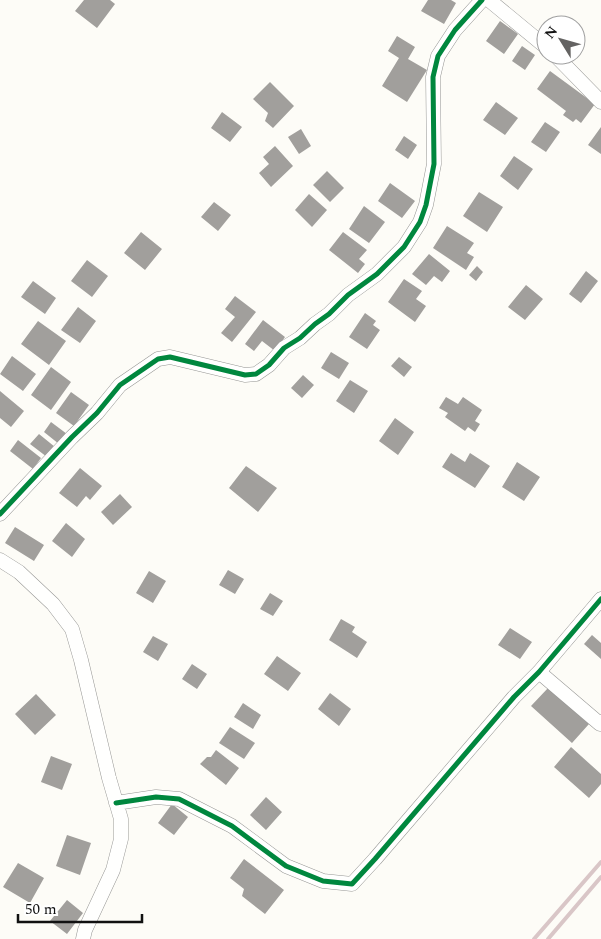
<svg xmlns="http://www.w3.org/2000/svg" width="601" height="939" font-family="Spectral,serif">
	<rect width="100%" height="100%" fill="#fdfcf7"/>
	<path fill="#a19f9c" d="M84 0H110L115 4 97 28 75 11Z
		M428 0H451L456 3 444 24 421 11Z
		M500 21 518 34 504 54 486 41Z
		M397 36 415 47 408 59 427 70 407 102 382 86 399 58 388 51Z
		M522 46 535 55 525 70 512 61Z
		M550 71 595 104 581 123 576 119 573 122 563 115 566 111 537 89Z
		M270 82 294 106 273 128 265 121 268 113 253 99Z
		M496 102 518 118 505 135 483 120Z
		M222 112 242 127 230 142 211 128Z
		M545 122 560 132 546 152 531 142Z
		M601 127V154L588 145Z
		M301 129 311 146 299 154 288 137Z
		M404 136 417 145 408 159 395 150Z
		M275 146 293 166 271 187 259 173 269 164 263 157Z
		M514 156 533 169 518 190 500 176Z
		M327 171 344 188 330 202 313 185Z
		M390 183 415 201 402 218 378 201Z
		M479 192 503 207 487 232 463 216Z
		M309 194 327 210 312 227 295 210Z
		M214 202 231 215 218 231 201 217Z
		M364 206 385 222 369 243 349 229Z
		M447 226 474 243 467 253 474 257 466 270 433 248Z
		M141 232 162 249 145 270 124 253Z
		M343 232 367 250 359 259 365 264 358 273 329 250Z
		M429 254 450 271 442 282 434 276 426 285 412 274Z
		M87 260 108 276 92 297 71 281Z
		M477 266 483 272 476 281 469 275Z
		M586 271 598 281 581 303 569 294Z
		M404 279 422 291 416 299 426 306 415 322 388 302Z
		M33 281 56 298 45 314 21 297Z
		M526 285 543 299 525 320 508 307Z
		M235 296 256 312 232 342 221 333 235 317 225 309Z
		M78 307 96 321 80 343 61 330Z
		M365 313 376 321 373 325 380 330 367 349 349 337Z
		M263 320 285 337 275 351 262 341 254 351 245 344Z
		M38 321 66 341 49 365 21 344Z
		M331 352 349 363 339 379 321 368Z
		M12 356 36 374 23 391 0 374Z
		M399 357 412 367 404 377 391 366Z
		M51 367 71 382 51 410 31 395Z
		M303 375 314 385 302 398 291 388Z
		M350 380 368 391 354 413 336 401Z
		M0 391 24 411 11 427 0 418Z
		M71 392 89 405 74 426 56 413Z
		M446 397 458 404 463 397 482 410 475 421 480 424 475 432 468 427 465 431 445 417 448 413 439 408Z
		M395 418 414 432 398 455 379 441Z
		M51 422 67 434 59 444 44 432Z
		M39 434 55 447 47 457 30 444Z
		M18 440 41 458 33 469 10 451Z
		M451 453 465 462 470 453 490 466 475 488 442 467Z
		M517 462 540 477 524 501 502 487Z
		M246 466 277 488 258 512 229 488Z
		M80 468 102 486 90 500 86 496 77 507 59 493Z
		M120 494 132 507 113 525 101 512Z
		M66 523 85 539 72 557 52 541Z
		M15 527 44 545 34 561 5 543Z
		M228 570 244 579 235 594 219 585Z
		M149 571 166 581 153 603 136 593Z
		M270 593 283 601 273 616 260 609Z
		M341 619 355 627 352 632 367 642 357 658 329 640Z
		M510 628 532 642 520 659 498 645Z
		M592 635 601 643V659L584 644Z
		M153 636 168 644 158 661 143 652Z
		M277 656 301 673 288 691 264 674Z
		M192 664 207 674 197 689 182 679Z
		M548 688 589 724 572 743 531 706Z
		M330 693 351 709 339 726 318 709Z
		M36 694 56 715 35 735 15 714Z
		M243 703 261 715 253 729 234 717Z
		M230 727 255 743 244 759 219 743Z
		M571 747 601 774V784L589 798 554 767Z
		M216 750 239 768 226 785 200 764 207 757H211Z
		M51 756 72 764 62 790 41 782Z
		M266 797 282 812 266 830 250 815Z
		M172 804 188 817 174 835 158 823Z
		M67 835 91 843 80 875 56 866Z
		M244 859 284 890 265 914 242 896 244 889 230 878Z
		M18 863 44 878 30 903 3 887Z
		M67 900 83 913 67 934 50 921Z"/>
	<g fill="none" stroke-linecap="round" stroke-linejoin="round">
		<defs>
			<path id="minor" d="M489 0 546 47
				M555 55 601 102
				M0 514 72 437 97 413 120 385 158 359 170 357 245 375 256 374 269 365 284 348 300 338 315 324 329 314 348 295 377 274 404 247 420 222 426 205 434 164 433 77 438 56 455 30 482 0
				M0 560 19 572 53 604 72 629 81 660 109 778 121 819V839L113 870 85 930 83 939
				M539 672 600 724 601 722
				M116 803 156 797 179 799 232 826 286 866 323 881 352 884 375 859 514 697 539 672 601 599"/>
		</defs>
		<use href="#minor" stroke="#979795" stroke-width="15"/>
		<use href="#minor" stroke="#fffffe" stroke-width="14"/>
		<path stroke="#d9c6c7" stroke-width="4" d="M534 939 601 862
			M548 939 601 877"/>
		<defs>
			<path id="cycleway" d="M0 514 72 437 97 413 120 385 158 359 170 357 245 375 256 374 269 365 284 348 300 338 315 324 329 314 348 295 377 274 404 247 420 222 426 205 434 164 433 77 438 56 455 30 482 0
				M116 803 156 797 179 799 232 826 286 866 323 881 352 884 375 859 514 697 539 672 601 599"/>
		</defs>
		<use href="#cycleway" stroke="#fff" stroke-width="8"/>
		<use href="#cycleway" stroke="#00873e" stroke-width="5"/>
	</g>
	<g transform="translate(561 40) rotate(307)"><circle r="24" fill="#ffffff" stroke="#a0a0a0"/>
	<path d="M0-4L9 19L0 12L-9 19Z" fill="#646362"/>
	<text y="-8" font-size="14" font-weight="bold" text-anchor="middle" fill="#111111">N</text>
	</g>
	<path d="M18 914v8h124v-8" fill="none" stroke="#111111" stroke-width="2.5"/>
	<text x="25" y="914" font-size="15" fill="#111111" stroke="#ffffff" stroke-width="4" paint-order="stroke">50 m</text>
</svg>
